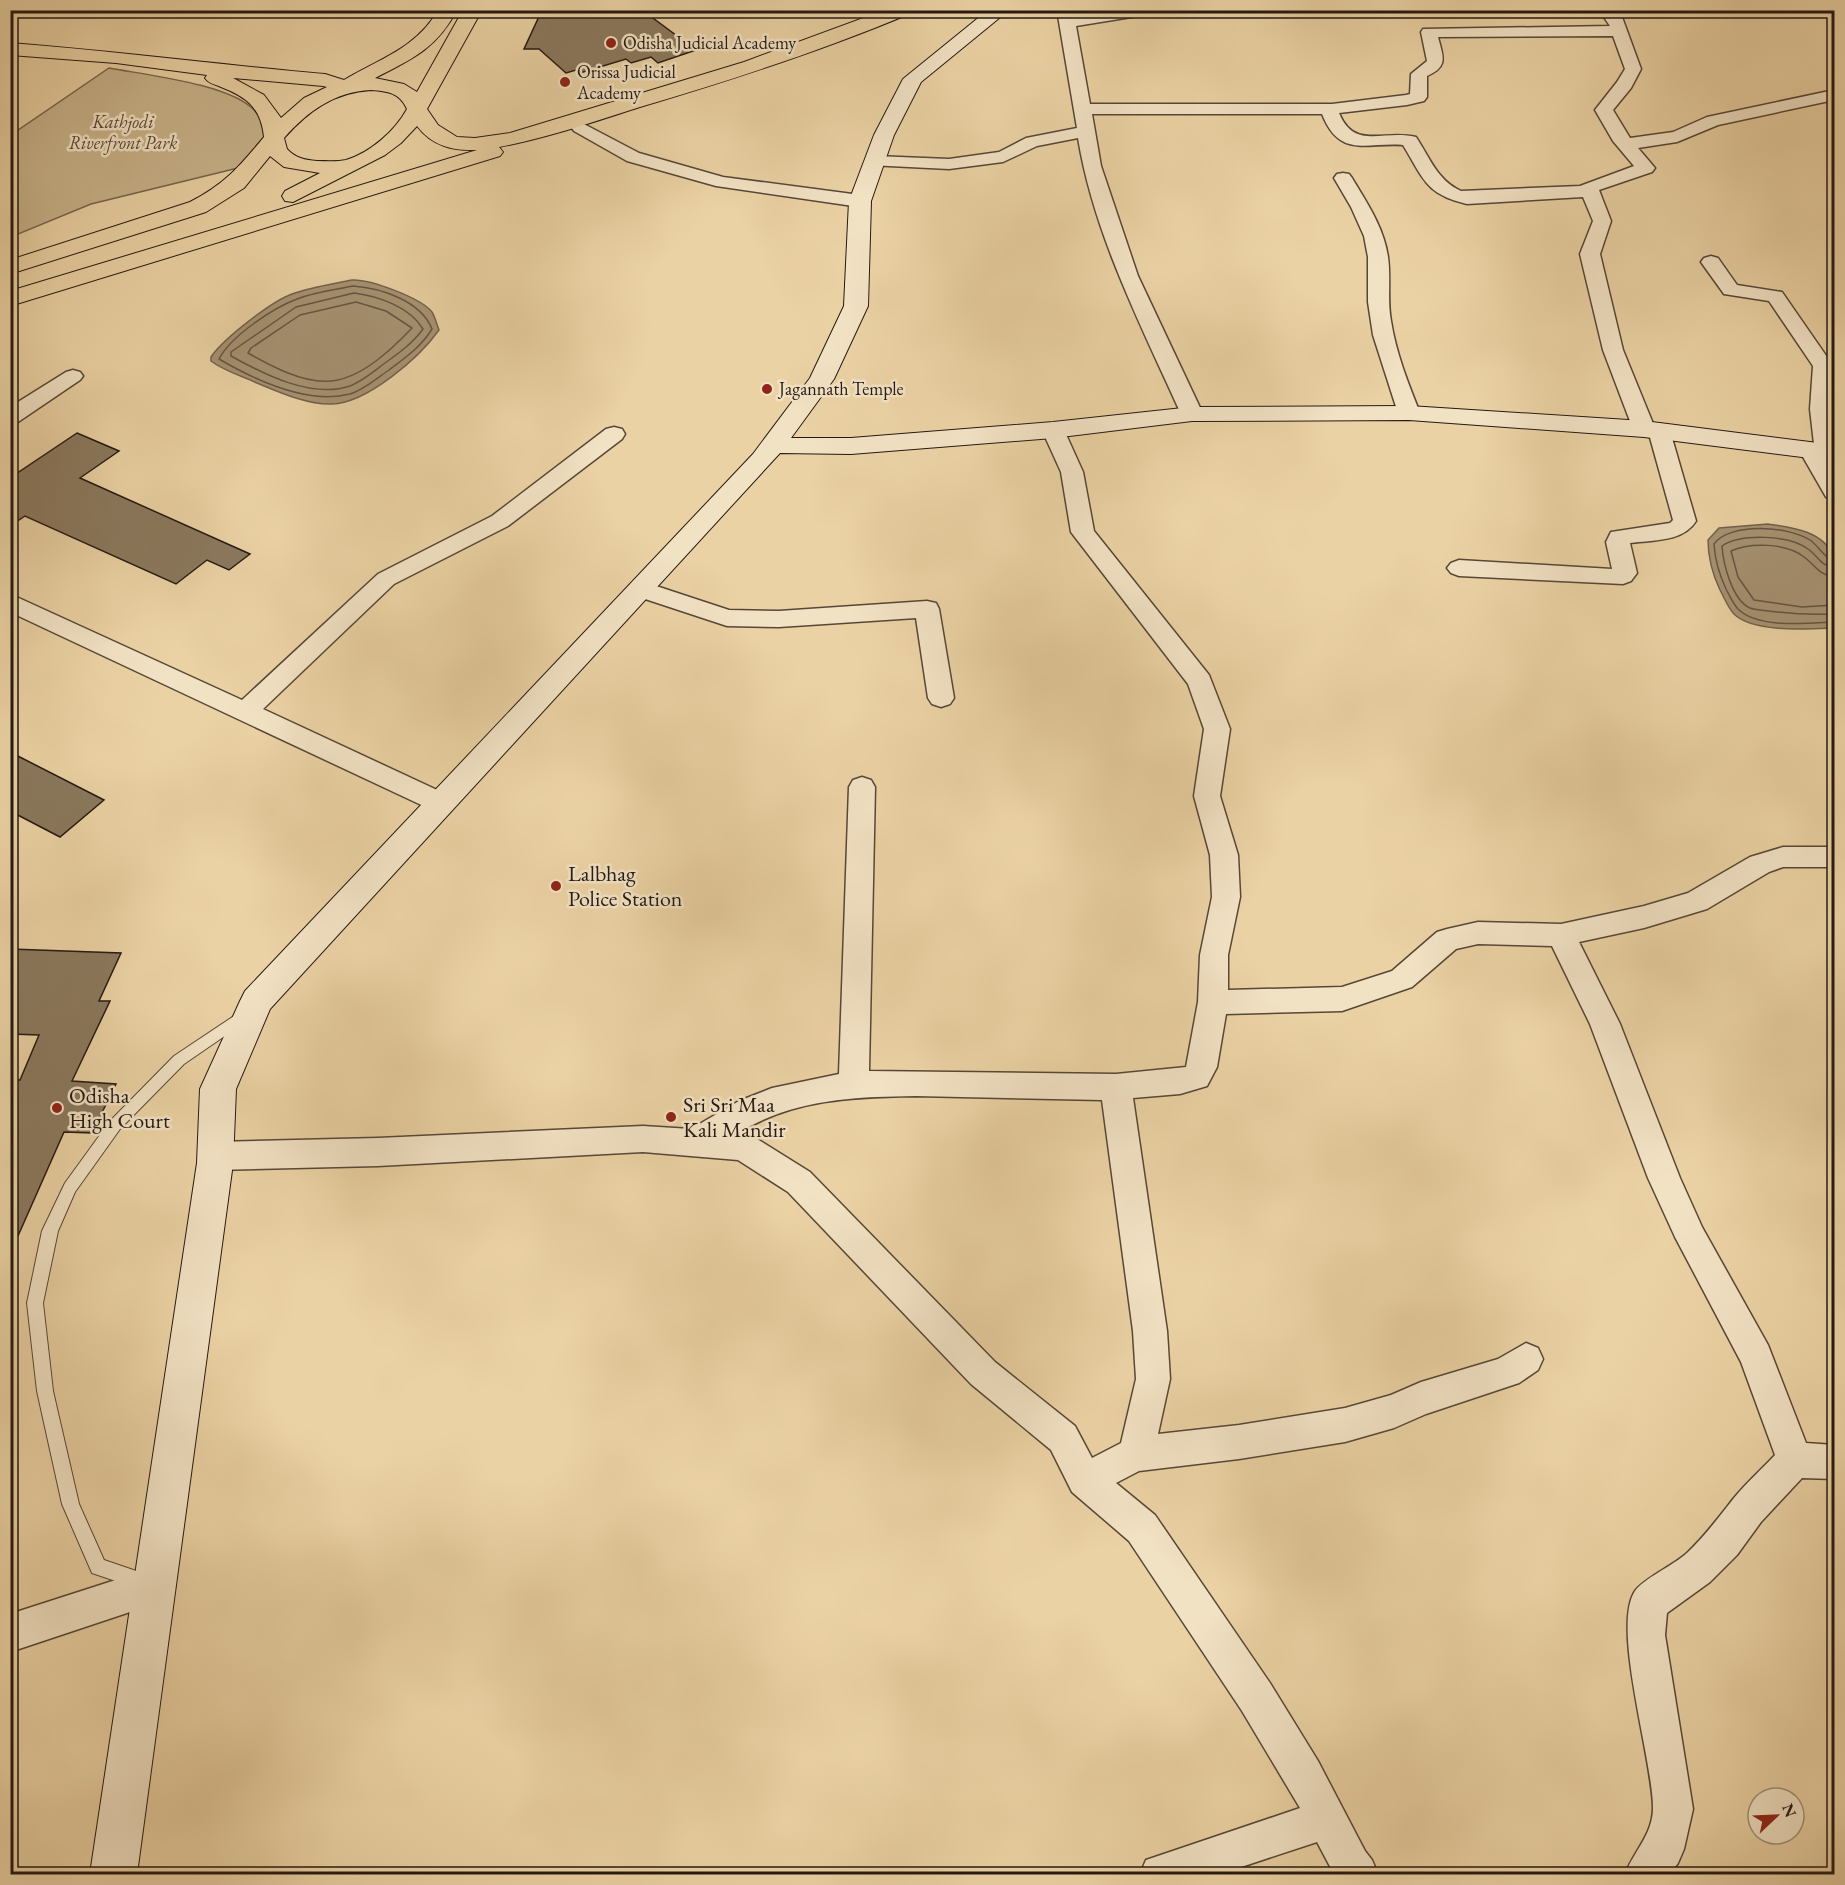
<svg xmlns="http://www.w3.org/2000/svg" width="1845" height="1885" font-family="'EB Garamond',serif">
	<rect width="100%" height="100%" fill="#ebd2a4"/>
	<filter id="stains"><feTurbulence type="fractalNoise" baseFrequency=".00333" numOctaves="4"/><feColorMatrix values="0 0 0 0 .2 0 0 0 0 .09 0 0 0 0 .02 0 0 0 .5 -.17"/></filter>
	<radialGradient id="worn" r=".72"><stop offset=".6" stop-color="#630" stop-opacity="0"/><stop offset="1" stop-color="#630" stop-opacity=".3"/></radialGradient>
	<path fill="#c9b38b" stroke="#76664f" stroke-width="1.5" d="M109 68C146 75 231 84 255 111 262 119 268 129 274 138L250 165 91 204 11 237V135Z"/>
	<path fill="#a79373" stroke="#73624d" stroke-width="1.5" d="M352 280C370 279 421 298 432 312 435 317 437 325 439 330 419 358 367 403 332 404 307 405 279 392 257 383 242 376 224 371 211 361V357C223 339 272 301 292 294 311 287 333 284 352 280Z
		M1768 524C1791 527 1825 531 1834 558 1838 568 1835 614 1834 628 1809 629 1753 633 1734 614 1728 608 1724 597 1720 590 1712 573 1708 559 1708 540L1719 528Z"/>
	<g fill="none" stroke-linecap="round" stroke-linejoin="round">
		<path stroke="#665643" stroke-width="1.5" d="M353 286C381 288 421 301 432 329 421 347 405 358 389 370 377 378 364 390 350 394 307 405 255 380 219 359 231 336 273 308 297 299 315 292 334 290 353 286Z
			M354 293C378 296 410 307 423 329 413 343 399 353 385 363 374 371 363 381 350 386 312 399 263 374 231 356V352L296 307Z
			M356 302 386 311 412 328C392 349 362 378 331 381 304 384 271 366 248 353L251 348 300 315Z
			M1834 561C1823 557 1819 546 1810 540 1788 526 1730 522 1714 544 1715 560 1719 574 1726 589 1730 596 1733 604 1738 609 1758 629 1808 623 1834 622
			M1834 568C1821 566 1818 556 1808 549 1790 535 1741 533 1722 546 1723 563 1732 600 1750 608 1755 610 1763 610 1769 611 1791 614 1811 615 1834 614
			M1834 577C1819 575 1815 565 1804 557 1787 543 1750 542 1731 551L1738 577 1754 600 1802 607 1834 605"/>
	</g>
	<path fill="#8b795e" stroke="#241913" stroke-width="1.5" d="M542 10H642L696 50 658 63 651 57 631 63 626 59 580 73 576 70 566 73 539 49H524Z
		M77 433 119 451 80 478 250 554 229 570 207 560 176 584 25 516 10 526V478Z
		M10 752 104 800 60 837 10 811Z
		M10 949 121 953 99 1001H110L72 1081 116 1084 92 1133 64 1132 10 1254V1080H20L39 1035 10 1034Z"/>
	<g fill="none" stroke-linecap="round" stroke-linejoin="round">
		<defs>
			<path id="lane" d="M243 1010 248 1012 250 1016 248 1020 184 1064 120 1129 75 1192 58 1231 43 1303 53 1391 79 1504 104 1560 151 1576 154 1582 151 1588 145 1591 92 1573 62 1504 37 1391 27 1303 42 1231 65 1183 110 1121 174 1056Z"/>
			<path id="street" d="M1057 10H1073L1074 16 1110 10H1152L1144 15 1076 26 1090 104H1332L1406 95 1410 94 1411 74 1427 61 1421 32 1423 29 1610 26 1599 10H1616L1622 17 1641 69 1631 88 1613 110 1630 138 1673 132 1707 117 1834 90V100L1718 125 1677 142 1638 148 1655 168 1652 172 1599 190 1611 221 1600 254 1623 350 1654 426H1667L1670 431 1696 521C1683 542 1653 540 1630 543L1637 573 1631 581 1623 584 1459 576 1451 573 1447 568 1451 563 1459 560 1612 569 1606 542 1611 532 1670 523 1673 520 1649 434H1636L1633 429 1603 350 1580 254 1593 221 1583 197 1467 204C1425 194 1424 179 1403 145 1366 142 1340 159 1322 114H1092L1101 166 1138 276 1203 414 1200 419 1192 420 1184 419 1181 414C1141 325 1094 235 1078 138L1037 146 1003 162 949 169 869 165 866 161 869 157 875 156 949 159 999 152 1026 138 1077 128ZM1613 36 1625 69 1617 82 1595 110 1613 141 1634 166 1580 186 1461 191C1437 180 1430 158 1416 137 1383 129 1355 151 1339 113L1407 105 1424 101 1427 97V76C1449 66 1443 57 1438 37Z
				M580 122 639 153 723 177 860 195 867 197 869 201 867 205 860 207 716 186 627 161 574 131 571 127 574 123Z
				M1343 173 1349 174 1352 178C1367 203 1384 228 1388 257 1391 278 1387 300 1391 321 1396 353 1408 383 1420 413L1417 418 1409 419 1401 418 1398 413 1373 335 1368 302V257L1364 236 1351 207 1334 178 1337 174Z
				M1711 256 1718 258 1737 285 1782 292 1827 357 1834 356 1831 398 1834 456 1826 459 1834 473V499L1826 497 1799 450 1802 445 1814 444 1810 409 1813 366 1769 301 1724 294 1701 262 1704 258Z
				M73 370 80 372 83 376 80 380 18 422 10 423V407L66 372Z
				M1053 424 1061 425 1064 430 1083 472 1094 531 1209 675 1230 729 1220 796 1238 855 1240 897 1228 955V990L1342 987 1392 971 1437 932 1447 929 1478 922 1561 924 1644 906 1688 893 1750 857 1783 847H1834V867H1783L1769 872 1707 909 1644 928 1579 942 1620 1024 1680 1178 1702 1227 1768 1345 1806 1443 1834 1445V1479L1802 1478 1761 1522 1737 1555 1710 1582 1667 1613 1665 1635 1693 1809 1684 1849 1678 1863 1670 1874H1625C1634 1851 1653 1834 1653 1808 1653 1760 1611 1627 1635 1591 1643 1579 1674 1565 1687 1553 1705 1536 1719 1517 1734 1498 1746 1483 1762 1469 1775 1455L1741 1362 1675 1237 1648 1178 1590 1024 1552 946 1478 944 1456 949 1412 987 1342 1011 1226 1014 1217 1067 1207 1086 1180 1094 1133 1098 1167 1331 1170 1379 1158 1434 1239 1425 1345 1408 1391 1395 1421 1382 1498 1359 1526 1343 1538 1348 1543 1359 1538 1370 1519 1383 1426 1414 1394 1428 1345 1442 1239 1459 1139 1471 1116 1483 1155 1515 1270 1683 1318 1761 1365 1851 1372 1860 1378 1874H1334L1317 1842 1220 1874H1140L1146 1860 1300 1808 1242 1711 1129 1541 1072 1492 1051 1450 971 1384 788 1192 738 1160 643 1152 378 1166 215 1170 204 1166 199 1156 204 1146 215 1142 378 1138 643 1126 691 1129 739 1101 772 1088 839 1074 849 787 853 780 862 777 871 780 875 787 869 1071 1116 1074 1186 1067 1198 1002 1200 955 1212 897 1210 855 1194 796 1204 729 1188 684 1071 532 1061 472 1042 430 1045 425ZM916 1096 1102 1100 1133 1331 1136 1379 1121 1443 1092 1458 1075 1426 995 1362 810 1172 754 1137 738 1133C794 1099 852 1097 916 1096Z
				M614 427 622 429 625 434 622 439 508 526 394 584 263 709 450 796 454 803 450 810 441 813 432 810 10 612V594L242 700 378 574 492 516 606 429Z
				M641 581 729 610 779 611 927 601 936 603 939 609 954 698 950 704 941 707 932 704 928 698 916 618 779 627 727 626 633 595 629 589 633 583Z
				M156 1567 169 1573 175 1586 169 1599 10 1652V1614Z"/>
			<path id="secondary" d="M988 10H1009L921 82 894 135 871 201 868 306 834 379 791 438H851L1053 422 1192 407 1409 406 1644 421 1834 445V461L1644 437 1409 420 1192 421 1053 438 851 454 780 453 270 1009 236 1089 233 1163 137 1874H90L197 1163 200 1089 240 1001 245 991 753 454 810 378 844 306 849 201 874 135 903 79Z
				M1819 10H1834V19L1827 18Z"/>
			<path id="primary" d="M438 10H457C436 49 412 59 375 78L404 84 417 92 463 10H482L427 109 438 125 457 137 475 138 510 133 744 62 885 10H911L909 14C821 51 731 80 640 107 593 122 547 138 499 147L503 152 500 156 10 306V291L477 150C453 151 432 146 417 126L401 143 385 155 293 202 285 201 282 196 285 191 320 173 284 167 270 156 244 188 206 212 10 274V260L190 202C225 184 239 167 264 137 261 108 247 97 221 87 215 84 209 84 205 78L207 75 116 63 10 55V43C116 51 220 65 325 74L344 80C379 59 417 48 438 10ZM233 78 323 86 327 87 304 98 281 118 264 95ZM371 90C388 91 400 93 407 109 395 131 370 153 346 160 337 162 326 161 317 161 305 160 295 158 287 149L284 138C308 111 334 92 371 90Z"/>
		</defs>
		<use href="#lane" stroke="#564737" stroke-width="2"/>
		<use href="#street" stroke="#564737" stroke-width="3"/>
		<use href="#secondary" stroke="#241913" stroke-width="2"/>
		<use href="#primary" stroke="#241913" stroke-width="2"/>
		<use href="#lane" fill="#f2e2c4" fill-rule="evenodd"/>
		<use href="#street" fill="#f2e2c4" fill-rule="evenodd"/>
		<use href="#secondary" fill="#f2e2c4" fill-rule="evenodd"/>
		<use href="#primary" fill="#ebd2a4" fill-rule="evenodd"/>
	</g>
	<g fill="#8f2418" stroke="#f2e2c4" stroke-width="2">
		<circle cx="611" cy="43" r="6"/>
		<circle cx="565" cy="82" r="6"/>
		<circle cx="767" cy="389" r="6"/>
		<circle cx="556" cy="886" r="6"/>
		<circle cx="57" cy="1108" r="6"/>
		<circle cx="671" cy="1117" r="6"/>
	</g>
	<g text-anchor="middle" stroke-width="5" stroke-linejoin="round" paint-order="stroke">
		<g font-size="18" fill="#241913" stroke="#f2e2c4" text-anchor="start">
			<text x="623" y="49">Odisha Judicial Academy</text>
			<text x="577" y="78">Orissa Judicial<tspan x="577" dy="21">Academy</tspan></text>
			<text x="779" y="395">Jagannath Temple</text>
		</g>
		<g font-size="18" font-style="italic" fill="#564737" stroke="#f2e2c4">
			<text x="123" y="128">Kathjodi<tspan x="123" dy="21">Riverfront Park</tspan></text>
		</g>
		<g font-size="22" fill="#241913" stroke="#f2e2c4" text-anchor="start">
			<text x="568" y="881">Lalbhag<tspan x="568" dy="25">Police Station</tspan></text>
			<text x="69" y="1103">Odisha<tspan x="69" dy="25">High Court</tspan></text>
			<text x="683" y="1112">Sri Sri Maa<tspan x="683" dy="25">Kali Mandir</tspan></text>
		</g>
	</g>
	<rect width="1845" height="1885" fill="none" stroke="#ebd2a4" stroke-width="36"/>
	<rect x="12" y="12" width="1821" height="1861" fill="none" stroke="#241913" stroke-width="3"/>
	<rect x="18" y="18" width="1809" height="1849" fill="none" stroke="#241913" stroke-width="1.5"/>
	<g transform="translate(1776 1816) rotate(67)"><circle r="28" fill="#f2e2c4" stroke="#a0927d" stroke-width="1.5"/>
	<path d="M0-4.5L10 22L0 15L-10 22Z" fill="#8f2418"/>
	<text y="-9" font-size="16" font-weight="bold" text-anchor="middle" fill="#241913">N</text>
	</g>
	<rect width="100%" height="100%" filter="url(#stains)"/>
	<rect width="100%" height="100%" fill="url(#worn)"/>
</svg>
